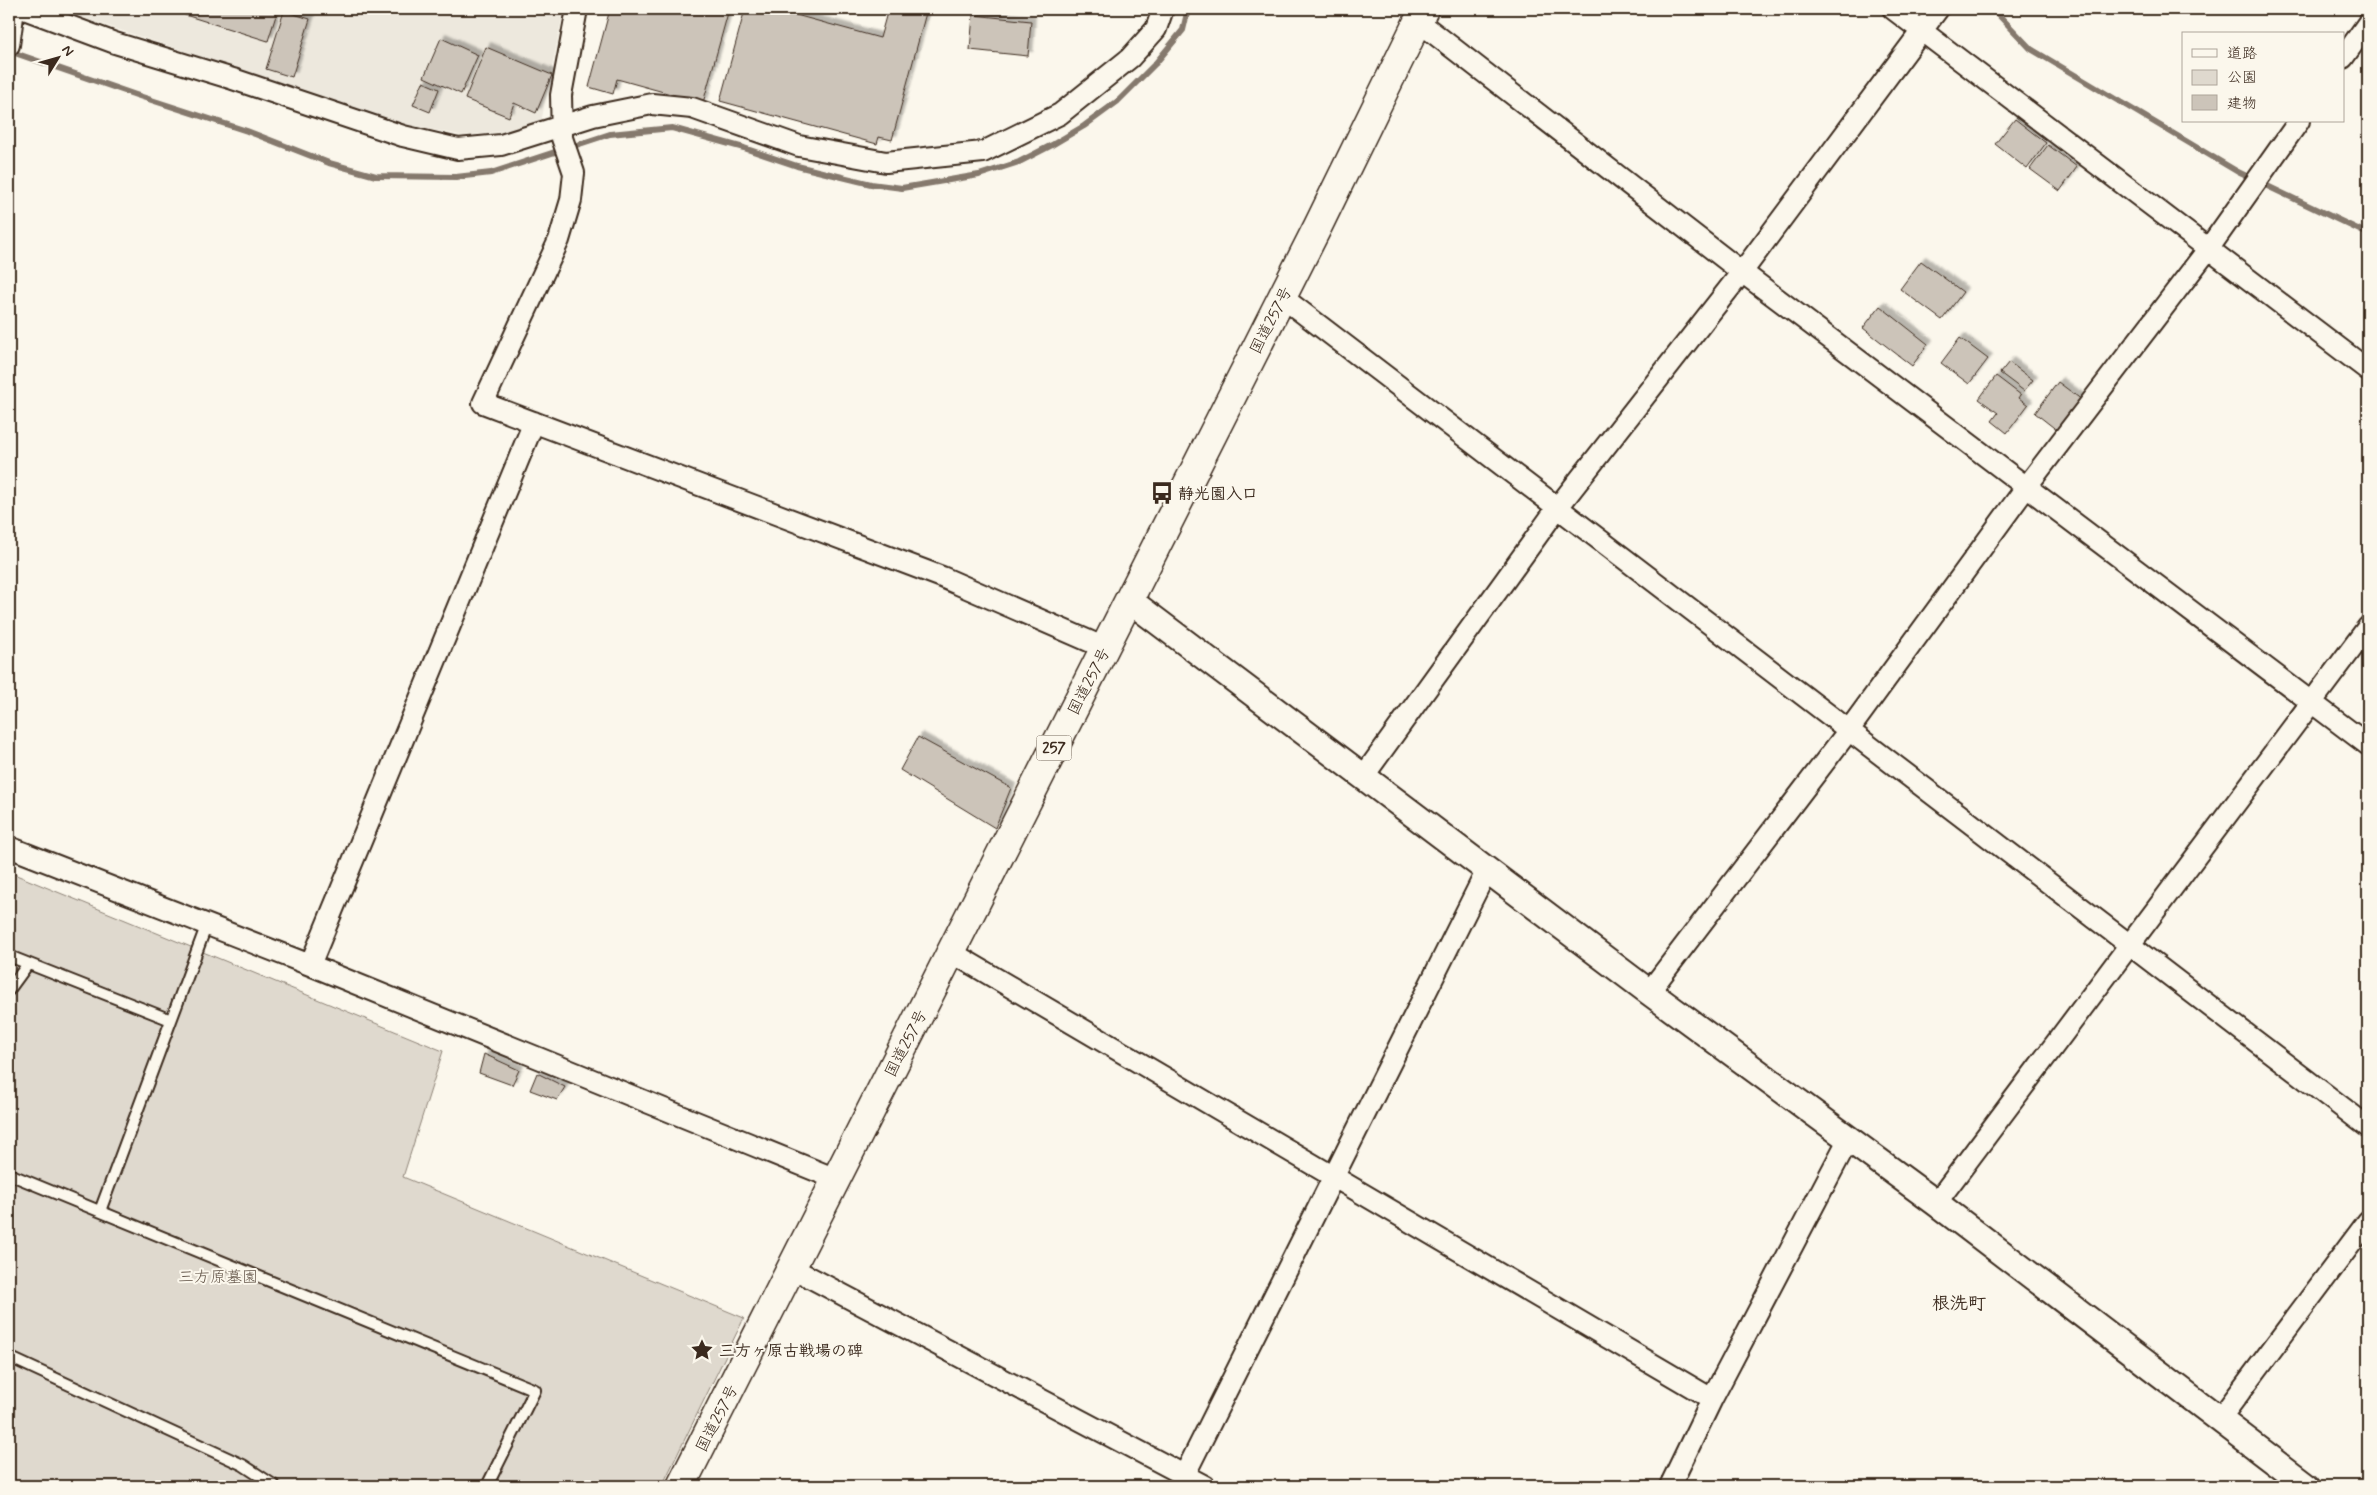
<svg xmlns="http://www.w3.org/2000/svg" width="2377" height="1495" font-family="Mynerve,'Klee One',sans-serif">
	<defs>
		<filter id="shadow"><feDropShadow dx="4.5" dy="-4.5" stdDeviation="1" flood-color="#0004"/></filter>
	</defs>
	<rect width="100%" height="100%" fill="#fbf7ec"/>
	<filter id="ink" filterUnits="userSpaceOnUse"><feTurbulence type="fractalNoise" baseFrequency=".02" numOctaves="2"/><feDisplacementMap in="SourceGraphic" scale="10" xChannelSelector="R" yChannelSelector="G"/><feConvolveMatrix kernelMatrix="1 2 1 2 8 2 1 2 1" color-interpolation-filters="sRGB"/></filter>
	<g filter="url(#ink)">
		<path fill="#ede8dd" d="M73 9H564L541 122 508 131 464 136 407 125 71 14Z"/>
		<path fill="#dfd9ce" stroke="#8d8276" d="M9 872 443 1051 403 1177 744 1318 662 1486H9Z"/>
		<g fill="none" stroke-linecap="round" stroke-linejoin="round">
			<path stroke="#85796d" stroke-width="6" d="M1993 9 2031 49 2238 172 2368 234
				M9 51 136 95 247 131 329 163 376 176 456 177 491 173 610 134 672 128 744 148 797 166 871 184 902 188 979 175 1019 162 1052 145 1084 126 1118 101 1155 64 1183 30 1188 9"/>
		</g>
		<path fill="#ccc4b9" stroke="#3b2a1e" filter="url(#shadow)" d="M166 9H278L268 41Z
			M610 9H729L703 103 617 79 613 94 589 87Z
			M745 9H774L880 38 888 9H927L892 140 879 137 877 144 720 101Z
			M284 11 310 19 292 77 266 69Z
			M973 15 1031 21 1028 56 970 50Z
			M441 38 478 55 461 94 424 77Z
			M486 47 552 75 536 113 514 103 509 117 465 99Z
			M423 82 439 89 430 112 413 105Z
			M2015 119 2046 143 2027 169 1995 144Z
			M2048 145 2077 167 2060 191 2030 169Z
			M1921 261 1963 292 1942 320 1900 289Z
			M1880 306 1928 344 1912 366 1863 328Z
			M1960 338 1988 359 1969 384 1941 363Z
			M2009 362 2033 380 2024 391 2000 373Z
			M1996 376 2021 395 2019 398 2028 405 2007 433 1992 421 1998 413 1979 399Z
			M2058 382 2082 400 2058 431 2035 413Z
			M918 737 1011 788 995 828 900 770Z
			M484 1054 519 1070 512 1085 479 1073Z
			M537 1073 565 1087 557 1100 530 1090Z"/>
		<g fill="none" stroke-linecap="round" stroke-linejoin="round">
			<defs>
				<path id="service" d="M9 956 171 1020
					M9 990 28 964
					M9 1174 535 1390 487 1486
					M100 1211 207 924
					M9 1357 243 1465 275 1486"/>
				<path id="minor" d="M24 9 115 43 233 79 403 136 458 149 501 145 593 116 652 104 692 108 799 146 886 162 983 152 1060 114 1130 58 1156 29 1163 9
					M577 9 561 95 562 138 574 173 571 200 559 240 483 403 942 577 1105 648
					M1893 9 2368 370
					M1418 21 1742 272 2368 745
					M9 45 14 9
					M2343 58 2368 23
					M1282 297 2368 1127
					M1363 777 1558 507 1742 272 1938 9
					M9 847 310 965 836 1179
					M951 952 1712 1399
					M310 965 534 422
					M1649 992 1849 730 2027 486 2209 248 2299 121
					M1936 1203 2368 627
					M792 1268 1205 1486
					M2219 1420 2368 1221
					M1184 1476 1487 870
					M1670 1486 1712 1399 1848 1140"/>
				<path id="tertiary" d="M1129 600 1649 992 1936 1203 2307 1486"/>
				<path id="trunk" d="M681 1486 1318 226 1424 9"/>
			</defs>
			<use href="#service" stroke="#3b2a1e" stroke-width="14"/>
			<use href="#minor" stroke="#3b2a1e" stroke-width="24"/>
			<use href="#tertiary" stroke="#3b2a1e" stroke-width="29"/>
			<use href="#trunk" stroke="#3b2a1e" stroke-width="31"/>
			<use href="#service" stroke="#fbf7ec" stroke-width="10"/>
			<use href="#minor" stroke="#fbf7ec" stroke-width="20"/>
			<use href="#tertiary" stroke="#fbf7ec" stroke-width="25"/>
			<use href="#trunk" stroke="#fbf7ec" stroke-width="28"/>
		</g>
	</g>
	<defs>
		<symbol id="bus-bare" viewBox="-9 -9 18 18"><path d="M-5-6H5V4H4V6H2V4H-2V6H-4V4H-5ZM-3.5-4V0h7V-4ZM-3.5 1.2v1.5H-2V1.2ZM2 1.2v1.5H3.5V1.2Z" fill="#3b2a1e" stroke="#fbf7ec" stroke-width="2.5" paint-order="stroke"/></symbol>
		<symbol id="sight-bare" viewBox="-9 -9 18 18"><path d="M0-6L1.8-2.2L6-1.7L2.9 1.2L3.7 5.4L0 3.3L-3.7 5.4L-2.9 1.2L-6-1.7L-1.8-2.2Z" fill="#3b2a1e" stroke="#fbf7ec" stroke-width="2.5" paint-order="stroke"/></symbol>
	</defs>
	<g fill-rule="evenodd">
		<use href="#bus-bare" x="1146" y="477" width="32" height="32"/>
		<use href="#sight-bare" x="686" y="1334" width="32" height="32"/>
	</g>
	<g text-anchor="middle" stroke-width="4" stroke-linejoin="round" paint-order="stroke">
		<rect fill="#fbf7ec" stroke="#75685c" stroke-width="1" x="1036.5" y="735.5" width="35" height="25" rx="4"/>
		<g font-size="15" font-weight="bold" fill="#3b2a1e">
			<text x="1054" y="753">257</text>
		</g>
		<g font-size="16" fill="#3b2a1e" stroke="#fbf7ec">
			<text transform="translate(1270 320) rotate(-63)" y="6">国道257号</text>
			<text transform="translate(1088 681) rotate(-63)" y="6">国道257号</text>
			<text transform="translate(905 1043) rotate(-63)" y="6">国道257号</text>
			<text transform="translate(716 1418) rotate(-63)" y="6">国道257号</text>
		</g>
		<g font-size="16" font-weight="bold" fill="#3b2a1e" stroke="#fbf7ec" text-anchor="start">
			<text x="1178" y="499">静光園入口</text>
			<text x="719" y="1356">三方ヶ原古戦場の碑</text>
		</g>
		<g font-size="16" fill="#64564a" stroke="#fbf7ec">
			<text x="218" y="1282">三方原墓園</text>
		</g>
		<g font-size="18" font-weight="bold" fill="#3b2a1e" stroke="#fbf7ec">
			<text x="1959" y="1309">根洗町</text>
		</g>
	</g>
	<rect width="2377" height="1495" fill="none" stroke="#fbf7ec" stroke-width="30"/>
	<rect x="15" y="15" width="2347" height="1465" fill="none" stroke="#3b2a1e" stroke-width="2" filter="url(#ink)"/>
	<rect x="2182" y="32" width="162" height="90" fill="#fbf7ec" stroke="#aea59a"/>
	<rect x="2192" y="49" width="25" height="8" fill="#fbf7ec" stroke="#aea59a"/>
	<text x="2227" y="58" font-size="15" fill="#3b2a1e">道路</text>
	<rect x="2192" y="70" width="25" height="15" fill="#dfd9ce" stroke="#aea59a"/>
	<text x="2227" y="82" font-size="15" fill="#3b2a1e">公園</text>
	<rect x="2192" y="95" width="25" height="15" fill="#ccc4b9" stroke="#aea59a"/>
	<text x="2227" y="108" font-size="15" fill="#3b2a1e">建物</text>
	<g transform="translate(58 58) rotate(53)" stroke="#fbf7ec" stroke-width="4" paint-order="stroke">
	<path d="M0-4L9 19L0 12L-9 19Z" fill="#3b2a1e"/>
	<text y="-8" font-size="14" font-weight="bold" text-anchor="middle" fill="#3b2a1e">N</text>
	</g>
</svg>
